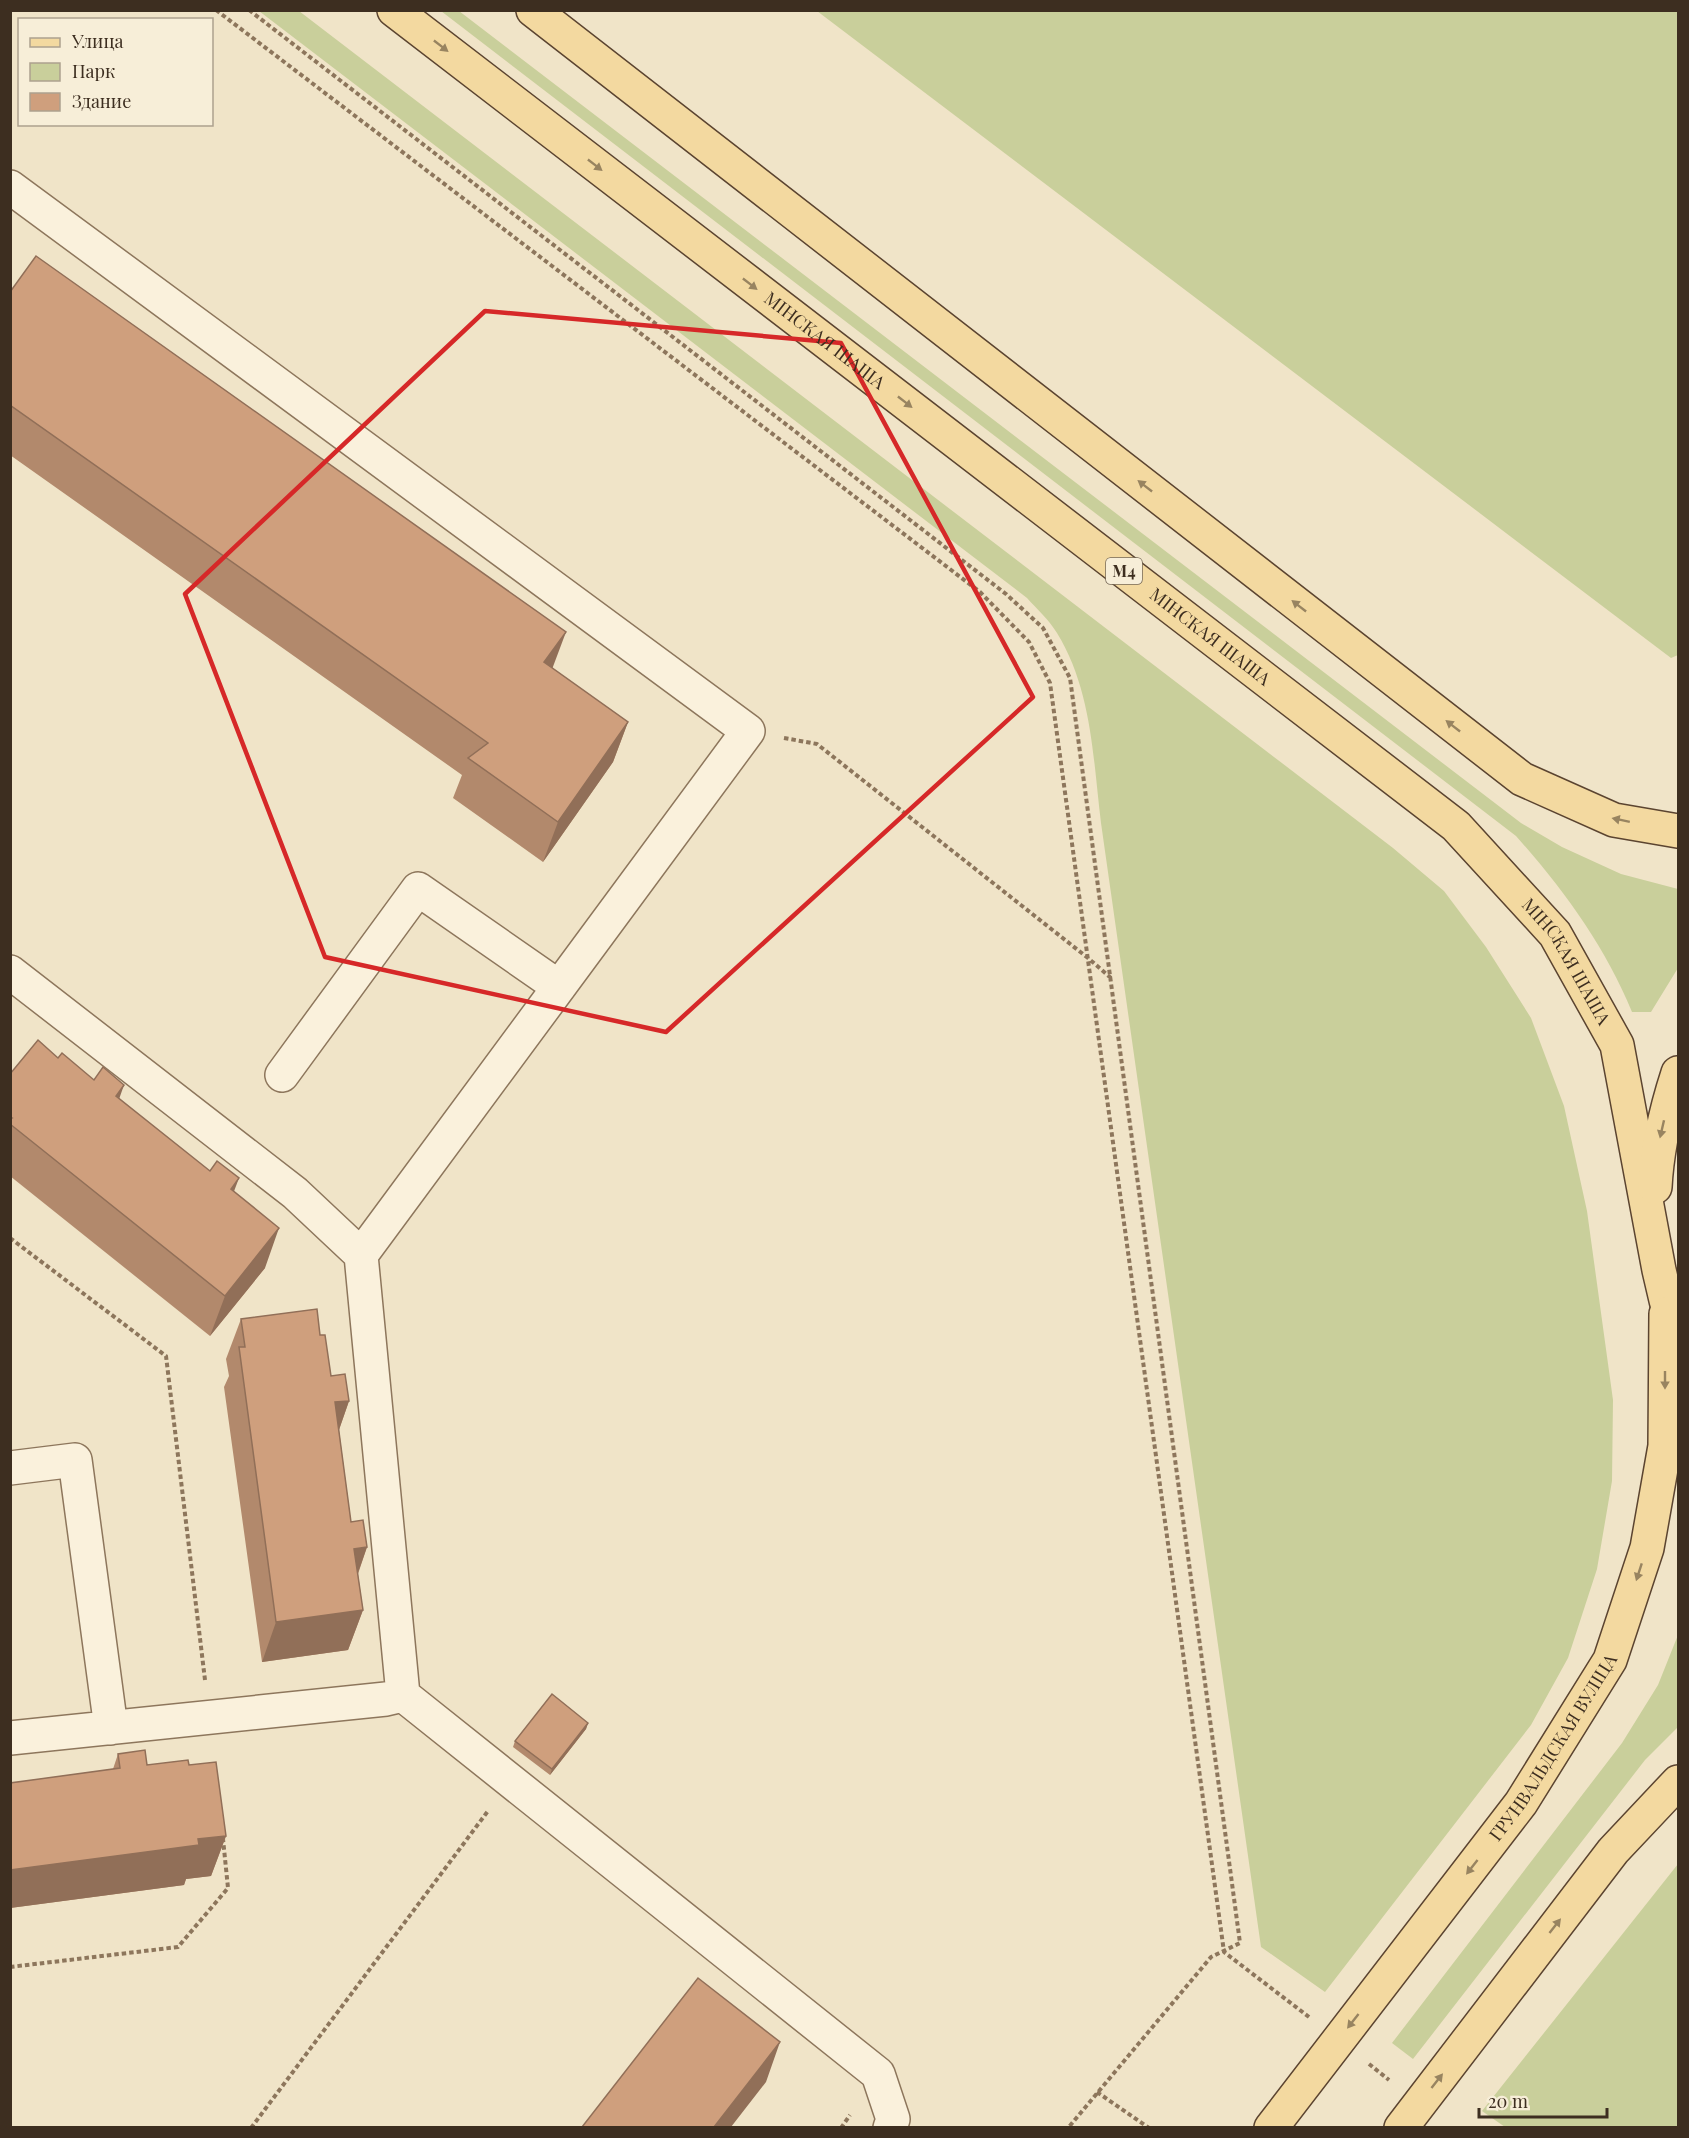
<svg xmlns="http://www.w3.org/2000/svg" width="1689" height="2138" font-family="'Playfair Display',serif">
	<rect width="100%" height="100%" fill="#f0e4c8"/>
	<path fill="#c9cf9b" d="M259 11H299L1393 848 1444 891 1486 947 1531 1018 1564 1106 1587 1211 1613 1400 1612 1481 1597 1569 1568 1658 1531 1725 1325 1992 1261 1947 1101 823C1093 758 1092 690 1057 633 1049 620 1037 609 1027 598Z
		M441 11H459L1521 823 1562 847 1621 874 1678 889V968L1651 1012H1632C1605 946 1563 889 1516 836Z
		M817 11H1678V655L1671 658Z
		M1678 1635V1727L1645 1760 1413 2059 1392 2043 1622 1743 1658 1685Z
		M1678 1864V2127H1505L1482 2111Z"/>
	<g fill="none" stroke-linecap="round" stroke-linejoin="round">
		<defs>
			<path id="minor" d="M10 187 748 731 559 987
				M10 972 295 1193 361 1255 403 1695
				M282 1075 418 889 559 987 361 1255
				M10 1468 75 1460 111 1728
				M10 1738 386 1699 403 1695 878 2074 893 2119 890 2128"/>
			<g id="major">
				<path id="s1" d="M394 10 1456 826 1555 934 1617 1045 1659 1270 1666 1300 1678 1340"/>
				<path d="M533 10 1522 779 1614 820 1678 831"/>
				<path d="M1655 1187C1657 1148 1666 1110 1678 1073"/>
				<path id="s2" d="M1271 2128 1521 1803 1610 1660 1647 1548 1665 1446 1666 1314"/>
				<path d="M1401 2128 1613 1851 1678 1782"/>
			</g>
		</defs>
		<use href="#minor" stroke="#8d765c" stroke-width="36"/>
		<use href="#major" stroke="#5b4430" stroke-width="36"/>
		<path stroke="#8d765c" stroke-width="4" stroke-dasharray="4.5 3" stroke-linecap="butt" d="M216 10 980 592 1029 642 1050 683 1224 1952 1309 2017
			M249 10 1006 594 1043 628 1070 678 1240 1943 1211 1957 1068 2128
			M784 738 817 744 1088 958 1111 978
			M10 1238 166 1356 205 1680
			M10 1967 178 1947 228 1888 223 1839
			M1369 2064 1389 2080
			M1097 2092 1149 2128
			M251 2128 488 1811
			M841 2128 850 2115"/>
		<use href="#minor" stroke="#faf1dc" stroke-width="33"/>
		<use href="#major" stroke="#f3d9a0" stroke-width="33"/>
	</g>
	<path fill="#b2896c" d="M10 292 553 669 628 722 613 762 543 862 453 798 462 775 10 455Z
		M58 1058 94 1080 119 1099 234 1192 265 1268 210 1336 10 1176V1074Z
		M241 1319 320 1335 331 1376 349 1401 339 1430 351 1522 367 1547 358 1574 363 1610 348 1650 262 1662 224 1387 229 1376 226 1359Z
		M588 1723 586 1729 550 1775 513 1747 515 1741Z
		M118 1754 147 1765H189L226 1836 211 1876 186 1879 184 1885 10 1908V1783L113 1769Z"/>
	<path fill="#916f58" d="M566 632 551 672 544 662Z
		M628 722 613 762 543 862 558 822Z
		M124 1085 110 1125 116 1096Z
		M239 1178 224 1218 231 1189Z
		M279 1228 265 1268 210 1336 225 1296Z
		M349 1401 335 1441V1402Z
		M367 1547 353 1587 354 1549Z
		M363 1610 348 1650 262 1662 276 1622Z
		M588 1723 586 1729 550 1775 552 1769Z
		M226 1836 211 1876 186 1879 184 1885 10 1908V1870L198 1839Z
		M780 2042 766 2082 731 2127H714Z"/>
	<path fill="#cf9f7d" stroke="#916f58" stroke-width="1.5" d="M36 256 566 632 544 662 628 722 558 822 468 758 488 743 10 405V292Z
		M38 1040 58 1058 62 1053 94 1080 103 1067 124 1085 116 1096 210 1171 217 1161 239 1178 231 1189 279 1228 225 1296 10 1124V1119L12 1118 10 1117V1074Z
		M317 1309 320 1335H325L331 1376 345 1374 349 1401 335 1402 351 1522 363 1520 367 1547 354 1549 363 1610 276 1622 239 1347H245L241 1319Z
		M552 1694 588 1723 552 1769 515 1741Z
		M145 1750 147 1765 188 1760 189 1765 216 1762 226 1836 198 1839 199 1845 10 1870V1783L120 1768 118 1754Z
		M698 1978 780 2042 714 2127H582Z"/>
	<defs><path id="oneway-solid" d="M-6-.8H1V-3.2L6.5 0L1 3.2V.8H-6Z" transform="scale(1.5)"/></defs>
	<g fill="#988460">
		<use href="#oneway-solid" transform="translate(441 46) rotate(38)"/>
		<use href="#oneway-solid" transform="translate(595 165) rotate(38)"/>
		<use href="#oneway-solid" transform="translate(750 284) rotate(38)"/>
		<use href="#oneway-solid" transform="translate(905 402) rotate(38)"/>
		<use href="#oneway-solid" transform="translate(1145 486) rotate(-142)"/>
		<use href="#oneway-solid" transform="translate(1299 606) rotate(-142)"/>
		<use href="#oneway-solid" transform="translate(1453 726) rotate(-142)"/>
		<use href="#oneway-solid" transform="translate(1621 820) rotate(-168)"/>
		<use href="#oneway-solid" transform="translate(1662 1129) rotate(103)"/>
		<use href="#oneway-solid" transform="translate(1665 1380) rotate(90)"/>
		<use href="#oneway-solid" transform="translate(1639 1572) rotate(108)"/>
		<use href="#oneway-solid" transform="translate(1472 1867) rotate(128)"/>
		<use href="#oneway-solid" transform="translate(1555 1926) rotate(-52)"/>
		<use href="#oneway-solid" transform="translate(1353 2021) rotate(128)"/>
		<use href="#oneway-solid" transform="translate(1437 2081) rotate(-52)"/>
	</g>
	<path fill="none" stroke="#d62828" stroke-width="4.5" stroke-linejoin="round" d="M485 311 841 343 1033 697 666 1032 325 957 185 594Z"/>
	<g text-anchor="middle" stroke-width="6" stroke-linejoin="round" paint-order="stroke">
		<rect fill="#f7eed8" stroke="#756857" stroke-width="1.5" x="1106" y="558" width="36" height="26" rx="4.5"/>
		<g font-size="16" font-weight="bold" fill="#3d2e20">
			<text x="1124" y="577">М4</text>
		</g>
		<g font-size="18" fill="#3d2e20" stroke="#f7eed8">
			<text dy="6" stroke="none"><textPath href="#s1" startOffset="543">МІНСКАЯ ШАША</textPath></text>
			<text dy="6" stroke="none"><textPath href="#s1" startOffset="1029">МІНСКАЯ ШАША</textPath></text>
			<text dy="6" stroke="none"><textPath href="#s1" startOffset="1515">МІНСКАЯ ШАША</textPath></text>
			<text dy="6" stroke="none"><textPath href="#s2" startOffset="474">ГРУНВАЛЬДСКАЯ ВУЛІЦА</textPath></text>
		</g>
	</g>
	<rect width="1689" height="2138" fill="none" stroke="#3d2e20" stroke-width="24"/>
	<rect x="18" y="18" width="195" height="108" fill="#f7eed8" stroke="#ada18e" stroke-width="1.5"/>
	<rect x="30" y="38" width="30" height="9" fill="#f3d9a0" stroke="#ada18e" stroke-width="1.5"/>
	<text x="72" y="48" font-size="18" fill="#3d2e20">Улица</text>
	<rect x="30" y="63" width="30" height="18" fill="#c9cf9b" stroke="#ada18e" stroke-width="1.5"/>
	<text x="72" y="78" font-size="18" fill="#3d2e20">Парк</text>
	<rect x="30" y="93" width="30" height="18" fill="#cf9f7d" stroke="#ada18e" stroke-width="1.5"/>
	<text x="72" y="108" font-size="18" fill="#3d2e20">Здание</text>
	<path d="M1479 2108v9h128v-9" fill="none" stroke="#3d2e20" stroke-width="3"/>
	<text x="1488" y="2108" font-size="18" fill="#3d2e20" stroke="#f7eed8" stroke-width="4.5" paint-order="stroke">20 m</text>
</svg>
